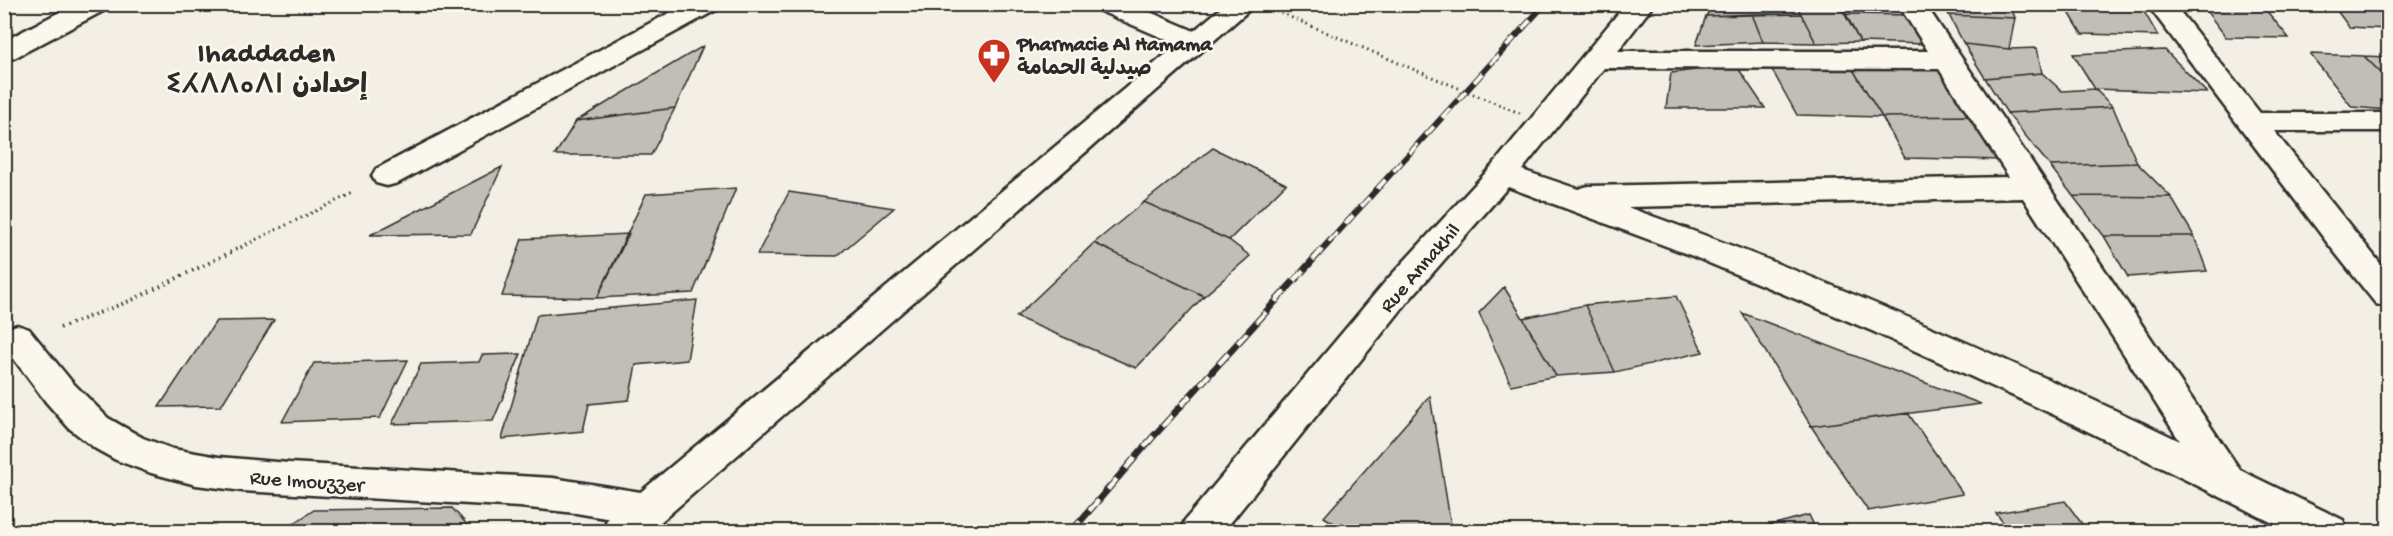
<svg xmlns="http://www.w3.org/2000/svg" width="2393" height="536" font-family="'Gochi Hand','Playpen Sans Arabic','Noto Sans Tifinagh',sans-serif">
	<rect width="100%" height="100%" fill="#f3efe4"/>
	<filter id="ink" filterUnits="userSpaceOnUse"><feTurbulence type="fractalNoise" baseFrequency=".0167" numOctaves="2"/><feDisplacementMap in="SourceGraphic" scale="12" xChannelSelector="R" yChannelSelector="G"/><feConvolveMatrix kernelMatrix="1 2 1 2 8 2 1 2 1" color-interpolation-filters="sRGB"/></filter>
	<g filter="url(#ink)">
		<path fill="#c0beb6" stroke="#2b2b2b" stroke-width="1.5" d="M1714 4H1796L1801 14 1706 16Z
			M1796 4H1839L1860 42 1816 43Z
			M1839 4H1904L1912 15 1846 14Z
			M1941 4H2010L2015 18 1949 15Z
			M2064 4 2142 8 2158 36 2082 34Z
			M2079 4H2138L2142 8Z
			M2201 4H2261L2289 38 2226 37Z
			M2332 4H2379L2388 14V29L2349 27Z
			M1752 14 1763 42 1696 45 1706 16Z
			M1752 14H1801L1816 43 1763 42Z
			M1846 14 1912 15 1926 44 1860 42Z
			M1949 15 2015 18 2009 49 1964 44Z
			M1964 44 2009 49 2037 48 2042 73 1985 78Z
			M703 46 675 108 576 121Z
			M2165 50 2207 93 2095 89 2073 54Z
			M2310 54 2364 56 2388 80V110L2352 107Z
			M2364 56 2388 57V80Z
			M1736 65 1765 108H1666L1671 73Z
			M1771 68H1852L1882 117 1797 115Z
			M1852 68H1947L1976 116 1882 117Z
			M2042 73 2062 91 2095 89 2113 107 2007 113 1985 78Z
			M2113 107 2137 163 2050 166 2007 113Z
			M675 108 651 155H555L576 121Z
			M1976 116 2004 160 1905 158 1882 117Z
			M1213 148 1286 184 1229 240 1144 202Z
			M2137 163 2171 197 2073 196 2050 166Z
			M502 167 471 234 370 235Z
			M736 188 693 293 597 298 646 194Z
			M789 192 894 208 837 256 757 255Z
			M2073 196 2171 197 2194 236H2104Z
			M1144 202 1229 240 1250 256 1204 296 1094 243Z
			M629 234 597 298 502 296 522 239Z
			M2104 236H2194L2207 271 2128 277Z
			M1094 243 1204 296 1136 368 1016 317Z
			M1504 287 1523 318 1556 376 1511 385 1479 313Z
			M1676 296 1703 352 1615 372 1585 305Z
			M697 300 687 360 636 365 629 400 589 404 583 431 502 439 537 315Z
			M1585 305 1615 372 1556 376 1523 318Z
			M1742 313 1981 404 1811 426Z
			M274 320 221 406 159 407 216 321Z
			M521 354 493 421 392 424 421 364 479 362 482 355Z
			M408 360 380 418 282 422 314 363Z
			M1430 396 1452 532H1348L1324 517Z
			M1908 413 1963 494 1868 511 1811 426Z
			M2065 501 2088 532H2010L1996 513Z
			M452 508 474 532H281L314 510Z
			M1809 515 1817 532H1744Z"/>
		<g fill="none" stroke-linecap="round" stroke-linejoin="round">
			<defs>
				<path id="minor" d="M75 4H109L105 10 14 58 4 60V41Z
					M686 4H720L716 10 398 183 387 186 376 183 372 176 376 169Z
					M1094 4H1131L1206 36 1210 42 1206 48 1196 50 1186 48 1098 10Z
					M1626 4H1654L1618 51H1928L1898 4H1925L2240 470 2343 520 2348 532H2291L2063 419 1872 331 1690 255 1508 187 1409 300 1223 532H1180L1185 520 1385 282 1491 167ZM1604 68 1939 69 2009 177 1588 186 1578 189 1522 170ZM2023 198 2180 441C2000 355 1816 274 1627 207Z
					M2147 4H2174L2260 113H2388V131H2274L2388 273V307L2376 304 2329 245Z
					M17 325 29 329 72 382 108 418 143 438 173 449 219 457 289 463 553 478 647 493 661 497 666 509 661 521 647 525 576 513 520 507 243 491 196 485 151 473 116 460 96 449 69 428 46 402 5 347V329Z"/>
				<path id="major" d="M1226 4H1256L649 532H602L607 520Z"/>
			</defs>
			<use href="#minor" stroke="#2b2b2b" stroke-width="5"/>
			<use href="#major" stroke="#2b2b2b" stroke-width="5"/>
			<path stroke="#2b2b2b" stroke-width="3" stroke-dasharray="1.5 4" stroke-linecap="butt" d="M1276 11 1427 75
				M251 242 353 193"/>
			<path stroke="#2b2b2b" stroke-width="4" stroke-dasharray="1.5 4.5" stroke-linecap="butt" d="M60 328 132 300 254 241"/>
			<use href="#minor" fill="#fbf7ec" fill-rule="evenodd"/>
			<use href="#major" fill="#fbf7ec" fill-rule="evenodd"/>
			<defs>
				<path id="rail-far1" d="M1329 242 1545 4"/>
				<path id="rail" d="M1071 532 1152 438 1330 241"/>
			</defs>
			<use href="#rail-far1" stroke="#2b2b2b" stroke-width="6"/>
			<use href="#rail" stroke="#2b2b2b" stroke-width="7"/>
			<use href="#rail-far1" stroke="#fbf7ec" stroke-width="4" stroke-dasharray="12" stroke-linecap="butt"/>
			<use href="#rail" stroke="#fbf7ec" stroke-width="4.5" stroke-dasharray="14" stroke-linecap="butt"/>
			<path stroke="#2b2b2b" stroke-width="3" stroke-dasharray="1.5 4" stroke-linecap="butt" d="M1427 75 1522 114"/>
		</g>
	</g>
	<defs>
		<symbol id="pharmacy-pin" viewBox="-11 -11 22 30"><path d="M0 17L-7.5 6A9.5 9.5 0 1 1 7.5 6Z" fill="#c8321e" stroke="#fbf7ec"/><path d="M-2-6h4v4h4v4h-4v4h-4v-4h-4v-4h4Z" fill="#fff"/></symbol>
	</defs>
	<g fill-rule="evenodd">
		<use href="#pharmacy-pin" x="975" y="36" width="38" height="52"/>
	</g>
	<g text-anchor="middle" stroke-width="5" stroke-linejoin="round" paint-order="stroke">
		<g font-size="21" font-weight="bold" fill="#2b2b2b" stroke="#fbf7ec" text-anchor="start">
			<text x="1017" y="50">Pharmacie Al Hamama<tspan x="1017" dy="24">صيدلية الحمامة</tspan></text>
		</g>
		<g font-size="21" fill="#2b2b2b" stroke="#fbf7ec">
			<text transform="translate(1419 267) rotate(-49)" y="7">Rue Annakhil</text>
			<text transform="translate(307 480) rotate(4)" y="7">Rue Imouzzer</text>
		</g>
		<g font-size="27" font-weight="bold" letter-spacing="1.5" fill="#2b2b2b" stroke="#fbf7ec">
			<text x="267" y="61">Ihaddaden<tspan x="267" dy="31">ⵉⵃⴷⴷⴰⴷⵏ إحدادن</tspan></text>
		</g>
	</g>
	<rect width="2393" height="536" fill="none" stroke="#fbf7ec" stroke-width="24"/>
	<rect x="12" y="12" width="2369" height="512" fill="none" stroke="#2b2b2b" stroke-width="2" filter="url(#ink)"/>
</svg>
